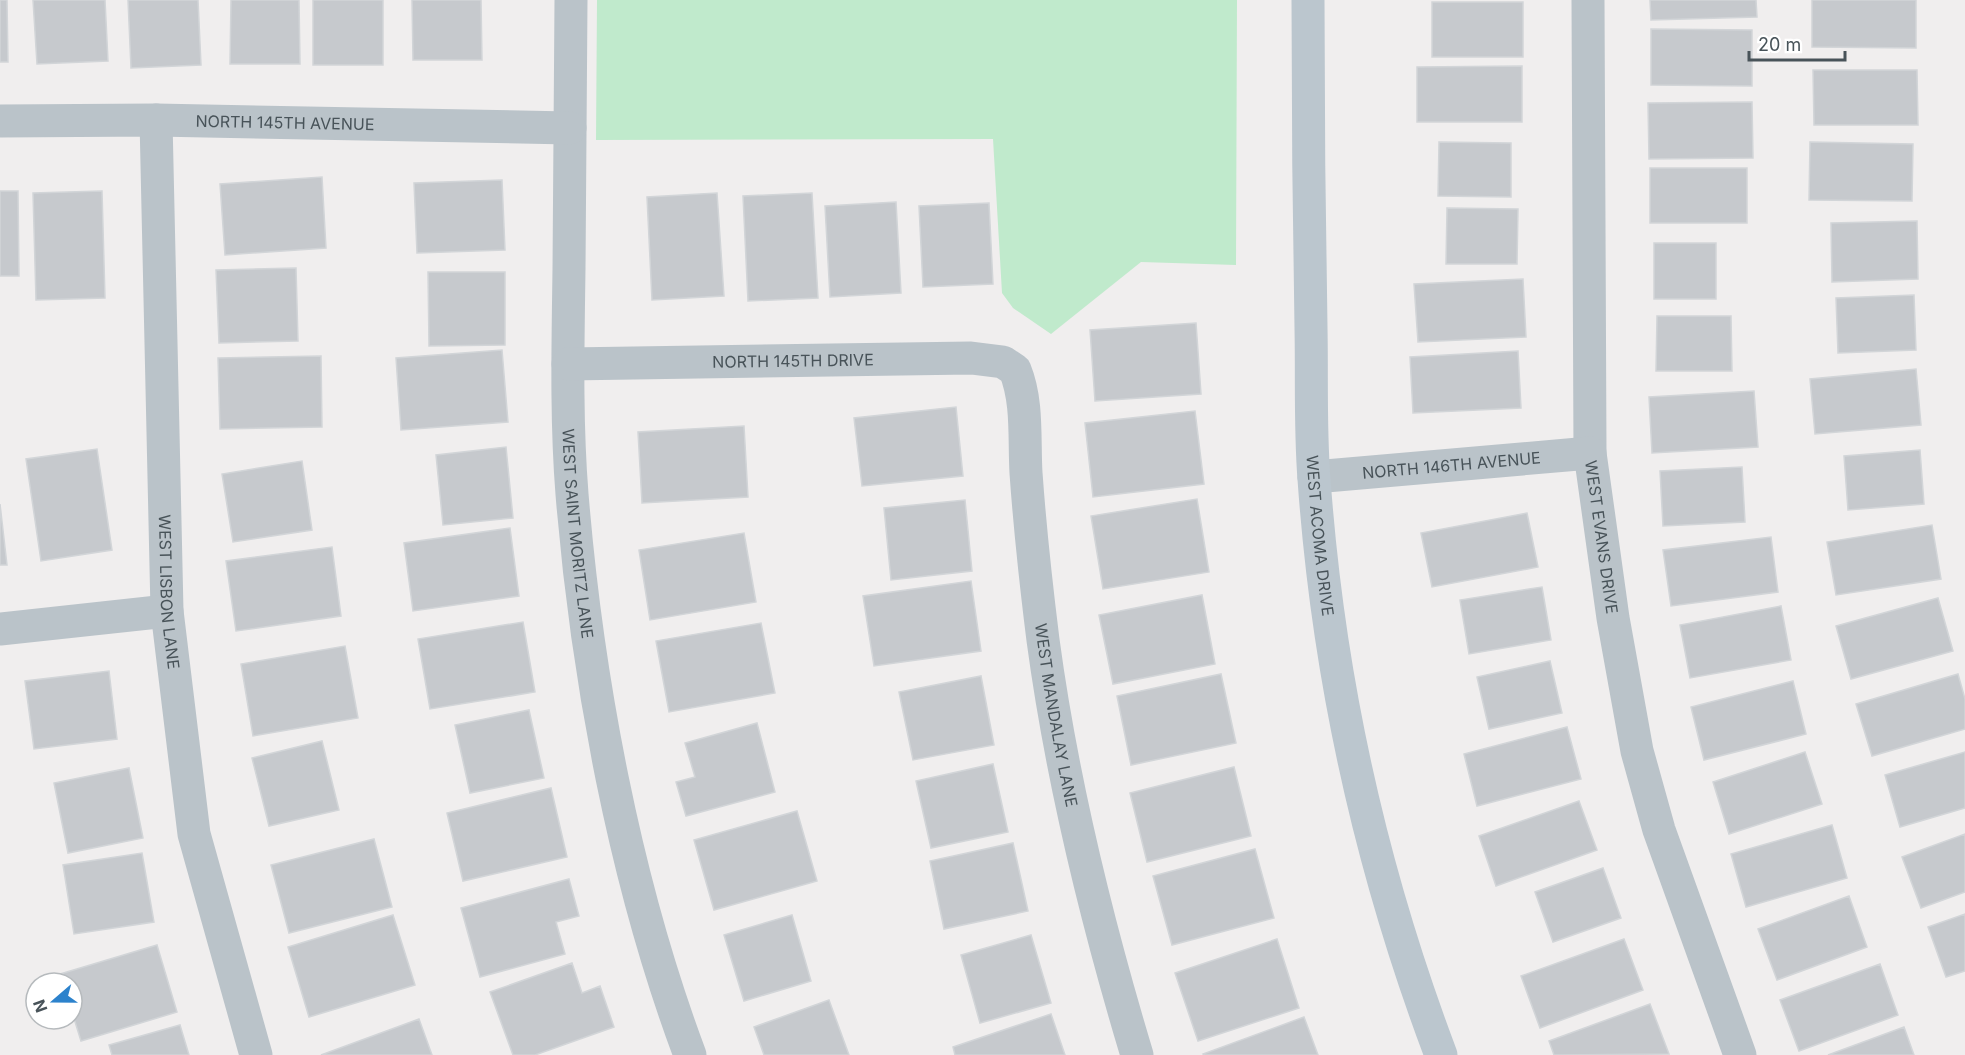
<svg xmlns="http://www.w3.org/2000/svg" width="1965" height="1055" font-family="Inter,sans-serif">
	<rect width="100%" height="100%" fill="#f0eeee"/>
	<path fill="#c0eacc" d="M597 0H1237L1236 265 1141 262 1051 334 1013 308 1002 293 993 139 596 140Z"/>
	<path fill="#c6c9cd" stroke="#d2d5d8" stroke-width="1.5" d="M0 0H7L8 62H0Z
		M33 0H105L108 61 37 64Z
		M128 0H198L201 65 131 68Z
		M231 0H299L300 64H230Z
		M313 0H383V65H313Z
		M412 0H481L482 60H413Z
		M1650 0H1756L1757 17 1651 20Z
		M1812 0H1916V48L1812 47Z
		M1432 2H1523V57H1432Z
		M1651 29 1752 30V86L1651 85Z
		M1522 66V122H1417V67Z
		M1813 70H1917L1918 125H1814Z
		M1752 102 1753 158 1649 159 1648 103Z
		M1439 142 1511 143V197L1438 196Z
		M1810 142 1913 144 1912 201 1809 200Z
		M1650 168H1747V223H1650Z
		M322 177 326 248 225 255 220 184Z
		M502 180 505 250 417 253 414 183Z
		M0 191H18L19 276H0Z
		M102 191 105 298 36 300 33 193Z
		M717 193 724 296 652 300 647 197Z
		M812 193 818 298 748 301 743 196Z
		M896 202 901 293 830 297 825 206Z
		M989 203 993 284 923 287 919 206Z
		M1447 208 1518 209 1517 264H1446Z
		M1917 221 1918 279 1832 282 1831 223Z
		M1654 243H1716V299H1654Z
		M296 268 298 341 219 343 216 270Z
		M428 272H505V345L429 346Z
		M1523 279 1526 337 1418 342 1414 284Z
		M1914 295 1916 350 1838 353 1836 298Z
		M1657 316H1731L1732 371H1656Z
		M1196 323 1201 394 1095 401 1090 330Z
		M502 350 508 422 401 430 396 358Z
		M1518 351 1521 408 1413 413 1410 357Z
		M321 356 322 427 220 429 218 358Z
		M1916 369 1921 425 1815 434 1810 379Z
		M1754 391 1758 447 1652 453 1649 397Z
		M956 407 963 476 862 486 854 418Z
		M1195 411 1204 484 1093 497 1085 423Z
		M744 426 748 497 642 503 638 432Z
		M506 447 513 518 443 525 436 455Z
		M97 449 112 550 41 561 26 459Z
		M1920 450 1924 504 1848 510 1844 456Z
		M302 461 312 530 233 542 222 474Z
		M1742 467 1745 522 1663 526 1660 471Z
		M1197 499 1209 572 1103 589 1091 516Z
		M965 500 972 571 891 580 884 508Z
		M0 504 7 565H0Z
		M1527 513 1538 567 1432 587 1421 533Z
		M1932 525 1941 579 1836 595 1827 542Z
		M510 528 519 596 413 611 404 543Z
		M744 533 756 602 650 620 639 550Z
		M1771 537 1778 592 1671 606 1663 550Z
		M332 547 341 616 236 631 226 561Z
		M971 581 981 651 874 666 863 596Z
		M1542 587 1551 640 1469 654 1460 600Z
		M1202 595 1215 664 1113 684 1099 615Z
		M1938 598 1953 651 1851 679 1836 626Z
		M1781 606 1791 660 1690 678 1680 625Z
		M523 622 535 692 430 709 418 639Z
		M761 623 775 693 669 712 656 641Z
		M345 646 358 718 253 736 241 664Z
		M1550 661 1562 713 1489 729 1477 677Z
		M109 671 117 739 34 749 25 681Z
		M1221 674 1236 743 1131 765 1117 696Z
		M1958 674 1965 699V729L1872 756 1856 704Z
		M981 676 994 745 913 760 899 692Z
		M1793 681 1806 734 1704 760 1691 707Z
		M529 710 544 778 470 793 455 725Z
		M757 723 775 792 686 816 676 782 695 777 685 743Z
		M1567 727 1581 779 1477 806 1464 754Z
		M322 741 339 810 269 826 252 758Z
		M1805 752 1822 804 1729 834 1713 782Z
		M1965 752V808L1900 827 1885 775Z
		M993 764 1008 832 931 848 916 781Z
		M1234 767 1251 836 1147 862 1130 793Z
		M129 768 143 838 68 853 54 783Z
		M551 788 567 857 463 881 447 813Z
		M1579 801 1597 850 1496 886 1479 836Z
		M797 811 817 881 714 910 694 840Z
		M1832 825 1847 878 1746 907 1731 854Z
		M1965 834V892L1921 908 1902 857Z
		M374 839 392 907 289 933 271 865Z
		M1013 843 1028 911 944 929 930 861Z
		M1255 849 1274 918 1172 945 1153 876Z
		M142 853 154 922 74 934 63 865Z
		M1603 868 1621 918 1553 942 1535 892Z
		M569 879 579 916 556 922 565 954 480 977 461 908Z
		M1849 896 1867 947 1777 980 1758 929Z
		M1965 914V971L1946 977 1928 927Z
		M393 915 415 985 309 1017 288 947Z
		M792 915 811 981 744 1001 724 935Z
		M1031 935 1051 1003 980 1023 961 955Z
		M1277 939 1299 1008 1198 1041 1175 973Z
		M1624 939 1643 990 1540 1028 1521 976Z
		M157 945 177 1012 81 1041 72 1012V983H63L60 974Z
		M572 963 582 993 600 986 614 1027 535 1055H513L490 992Z
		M1880 964 1898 1015 1799 1051 1780 1000Z
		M829 1000 849 1055H764L754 1027Z
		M1650 1004 1669 1054 1554 1055 1549 1041Z
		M1051 1014 1065 1055H955L953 1047Z
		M1304 1017 1318 1055H1204L1203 1054Z
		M419 1019 432 1055H321Z
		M180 1025 189 1055H112L109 1045Z
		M1904 1027 1914 1055H1828Z"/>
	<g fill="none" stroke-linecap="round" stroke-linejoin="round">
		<g stroke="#bac3c9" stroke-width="33">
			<path id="s1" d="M571 0C570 90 570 179 569 269 568 344 566 419 572 494 587 678 625 882 690 1055"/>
			<path id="s2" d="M1588 0 1590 453 1613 618 1637 751 1659 830 1740 1055"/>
			<path id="s3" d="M156 120 167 611 194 834 256 1055"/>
			<path id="s4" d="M0 121 156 120 570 128"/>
			<path id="s5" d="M568 364 971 358 1003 362 1015 370C1028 402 1024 439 1026 473 1030 529 1036 584 1043 640 1062 781 1096 919 1137 1055"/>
			<path id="s6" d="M1314 477 1590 453"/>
			<path d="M0 629 167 611"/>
		</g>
		<path stroke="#bbc6ce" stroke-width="33" id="s7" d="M1308 0C1308 109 1309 219 1311 328 1312 378 1310 429 1314 479 1328 676 1371 870 1441 1055"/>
	</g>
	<g text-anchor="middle" stroke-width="4.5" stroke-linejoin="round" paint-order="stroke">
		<g font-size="16" fill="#485359" stroke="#fff">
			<text dy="6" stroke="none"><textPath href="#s4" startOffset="285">NORTH 145TH AVENUE</textPath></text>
			<text dy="6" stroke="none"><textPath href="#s5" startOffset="225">NORTH 145TH DRIVE</textPath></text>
			<text dy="6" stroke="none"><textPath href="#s6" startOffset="138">NORTH 146TH AVENUE</textPath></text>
			<text dy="6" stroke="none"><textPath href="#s1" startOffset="534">WEST SAINT MORITZ LANE</textPath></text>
			<text dy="6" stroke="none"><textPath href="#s7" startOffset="536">WEST ACOMA DRIVE</textPath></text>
			<text dy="6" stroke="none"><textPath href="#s2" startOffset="538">WEST EVANS DRIVE</textPath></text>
			<text dy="6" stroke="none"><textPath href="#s3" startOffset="472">WEST LISBON LANE</textPath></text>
			<text dy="6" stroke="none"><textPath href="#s5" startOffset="798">WEST MANDALAY LANE</textPath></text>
		</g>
	</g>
	<g transform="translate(54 1001) rotate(250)"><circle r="28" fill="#ffffff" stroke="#b6babd" stroke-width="1.5"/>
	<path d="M0-4.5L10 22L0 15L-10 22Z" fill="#2c82cc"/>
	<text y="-9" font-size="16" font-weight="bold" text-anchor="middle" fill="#485359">N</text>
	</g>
	<path d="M1749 51v9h96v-9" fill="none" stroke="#485359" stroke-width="3"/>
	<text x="1758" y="51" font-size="18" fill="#485359" stroke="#ffffff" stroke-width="4.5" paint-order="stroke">20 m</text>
</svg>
